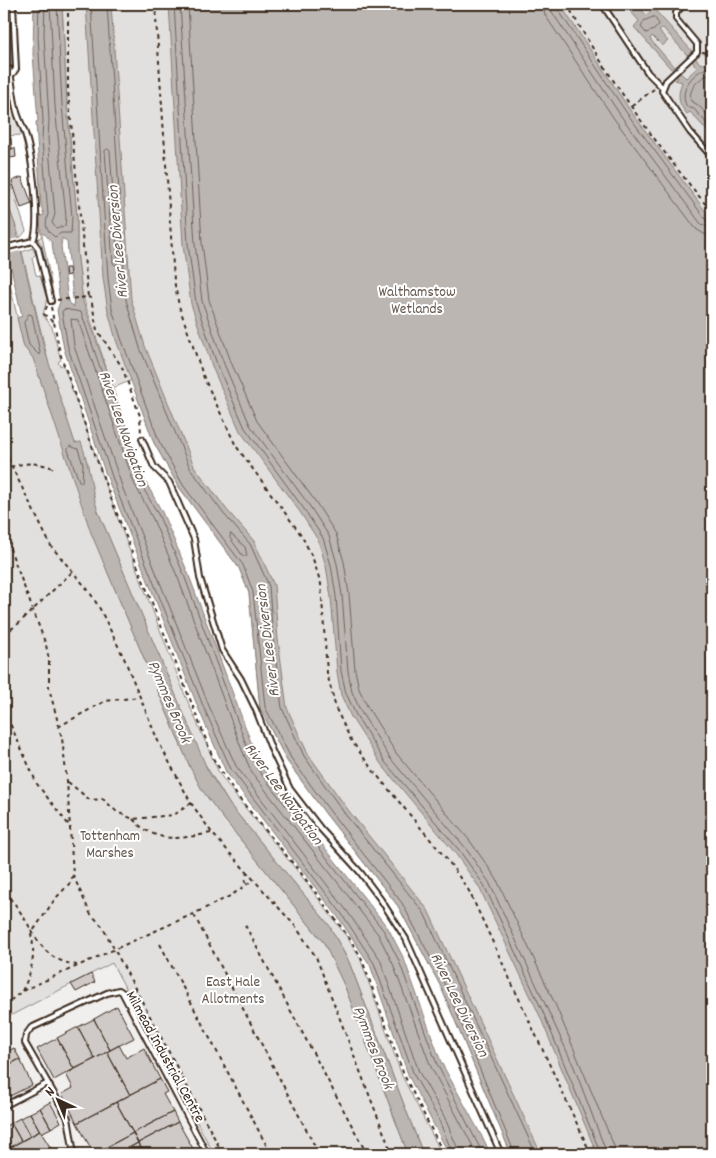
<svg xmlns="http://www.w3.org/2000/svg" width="716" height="1158" font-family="Dekko,sans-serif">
	<rect width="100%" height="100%" fill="#fff"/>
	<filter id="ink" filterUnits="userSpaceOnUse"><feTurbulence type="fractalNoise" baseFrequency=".02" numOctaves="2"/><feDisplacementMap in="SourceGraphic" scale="10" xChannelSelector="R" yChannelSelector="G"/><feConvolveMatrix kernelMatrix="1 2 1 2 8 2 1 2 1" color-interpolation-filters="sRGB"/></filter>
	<g filter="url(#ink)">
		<path fill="#f1efee" d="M113 962 214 1154H4V1019Z"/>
		<path fill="#e2e0de" stroke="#8e857e" d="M4 4H9L12 69 4 70 6 88 23 135 4 136Z
			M62 4H712V1154H511L441 987 398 906 325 813 287 761 260 708 249 593 239 568 179 487 154 443 132 380 113 388 82 294 77 251V217L67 105Z
			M4 162 26 231 20 238 4 194Z
			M42 235 53 293H51L42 245 38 240Z
			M32 248 36 254 32 258 36 275 40 276 47 299 43 315 52 327 61 360 58 362 60 366 63 364 126 541 185 695 219 773 237 798 300 874 349 940 360 958 402 1076 442 1154H423L349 962 329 925 230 805 203 761 97 509 88 477V463L75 444 49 365 22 252Z
			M4 258 24 347 33 358 103 561 190 767 202 789 219 813 324 943 345 987 408 1154H214L112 963 4 1019Z"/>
		<path fill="#bcb6b3" stroke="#887e77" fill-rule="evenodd" d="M34 4H62L67 105 77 217V251L83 302 144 479 162 512 188 573 252 745 262 768 388 928 404 959 441 1062 486 1144 489 1154H449L409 1077 370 965 338 917 226 772 199 710 105 472 64 349 57 310 60 302 52 243 45 234H41L40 216 44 215 41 205 36 122 38 121 33 54ZM62 238 67 242 74 307 68 301 61 246Z
			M86 4H111L131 299 145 346 194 466 227 510 254 541 274 585 278 639 287 708 308 754 349 811 428 910 541 1154H511L441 987 398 906 325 813 287 761 260 708 249 593 239 568 179 487 154 443 116 340 108 311 103 278Z
			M169 4H560L630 110 712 220V1154H597L539 1014 479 887 455 853 381 764 351 717 341 695 337 672 331 597 326 566 318 540 300 512 240 431 213 369 191 304 183 245Z
			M624 4H637L646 15 654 9 692 51 687 55 663 28 659 31 668 41 662 46 652 36 650 39 674 67 671 69 634 27 639 21Z
			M695 58 701 64 712 63V136L690 112 687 114C678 104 677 95 682 82L675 80 678 78 675 75 679 72 686 78 697 68 692 61Z
			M4 194 15 224 44 348 75 443 81 442C89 464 91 486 97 509L208 771 230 805 329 925 349 962 423 1154H408L345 987 324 943 219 813 202 790 190 767 91 533 33 358 24 347 17 318 22 316 4 237Z"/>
		<path fill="#fff" d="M20 238 23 250 8 254 5 241Z"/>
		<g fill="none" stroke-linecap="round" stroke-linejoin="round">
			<path stroke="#6f625a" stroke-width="1" d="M39 4 38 36 43 120 42 139 48 214C45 225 45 230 55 237L61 233H71L72 217 62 105 57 4
				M45 4 44 36 49 120 48 139 55 214 52 223 56 228 65 226 66 217 55 106 50 4
				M91 4 108 278 112 309 121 338 159 441 183 485 243 565 253 592 265 707 291 758 329 810 402 903 445 985 515 1154
				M107 4 126 300 140 348 190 468 223 513 250 544 269 586 273 639 282 708 304 756 345 814 424 913 536 1154
				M174 4 188 244 196 303 218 367 245 428 304 509 323 538 331 565 336 596 341 671 346 693 356 715 385 762 459 850 484 885 543 1012 601 1154
				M180 4 195 244 202 301 224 364 250 425 309 505 329 536 337 564 342 595 348 671 352 692 361 712 390 758 464 846 489 882 574 1067 607 1154
				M188 4 202 243 209 300 231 362 257 421 315 501 336 534 344 562 349 594 355 670 359 689 368 708 396 753 470 841 496 878 556 1006 614 1146 615 1154
				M543 4 545 15 615 120 696 229 704 234 712 236
				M550 4 552 12 621 116 701 224 712 228
				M557 4V8L626 112 706 220 712 222
				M654 17 659 24 654 30 646 33 641 27 644 21Z
				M712 67C695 69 677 89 687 107L694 109 712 129
				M712 74C701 75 687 89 691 101L698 105 712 120
				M108 149 110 151 118 263 115 265 113 263 105 151Z
				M29 314 32 315 40 352 39 355 29 345 24 323Z
				M70 446 78 449 83 464 82 483 79 481 68 450Z
				M231 534 245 547 247 556H243L230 538Z
				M453 1154 438 1118 414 1075 374 963 342 914 231 769 204 708 117 491 68 348 62 312 64 309 81 312 139 481 158 514 184 575 247 747 258 770 384 931 399 961 437 1064 483 1154
				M460 1154 444 1116 419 1072 380 959 347 911 236 766 209 706 123 489 74 346 71 319 78 320 134 483 152 517 178 578 242 750 252 773 378 934 393 964 431 1067 477 1154"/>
		</g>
		<path fill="#cfcac7" stroke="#3b2a1e" d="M4 138H11L12 149 4 150Z
			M15 148 16 157 4 159V150Z
			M22 177 32 204 21 208 12 181Z
			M65 268H69L70 275 66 276Z
			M91 974 95 982 76 992 71 984Z
			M117 1006 134 1038 110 1050 94 1019Z
			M94 1019 110 1050 95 1059 78 1027Z
			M78 1027 95 1059 74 1069 57 1038Z
			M57 1038 74 1069 54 1080 37 1049Z
			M119 1045 126 1058 144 1048 160 1079 130 1095 107 1052Z
			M14 1048 20 1059 4 1067V1053Z
			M107 1052 130 1095 77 1123 62 1094 73 1088 66 1074Z
			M20 1059 32 1085 4 1099V1067Z
			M160 1079 167 1092 163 1094 173 1112 133 1133 116 1102Z
			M50 1102 61 1122 51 1128 40 1108Z
			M116 1102 133 1133 94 1154 77 1123Z
			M40 1108 51 1128 41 1133 30 1113Z
			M173 1112 178 1122 138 1143 133 1133Z
			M30 1113 40 1131 30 1136 20 1118Z
			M20 1118 30 1136 21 1141 11 1123Z
			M178 1122 196 1154H144L138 1143Z
			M11 1123 21 1141 11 1147 4 1134V1127Z
			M40 1131 52 1150 44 1154H4V1151Z
			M133 1133 138 1143 117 1154H94Z
			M4 1134 11 1147 4 1151Z
			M138 1143 144 1154H117Z"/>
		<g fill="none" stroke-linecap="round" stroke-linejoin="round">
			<defs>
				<path id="service" d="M602 4 648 73 662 87
					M684 4 676 13V19L697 44V52L666 81 662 91 690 132 712 157
					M9 69C13 83 13 98 17 112 19 120 24 128 26 137 32 157 41 224 33 241
					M11 76 16 69 13 4
					M33 241 38 248 51 301
					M4 248 33 241
					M142 439 154 467 169 482 194 539 200 578 222 650 241 679 256 710 272 751 290 789 320 828 360 872 381 900 406 939 501 1154
					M4 1106 48 1083
					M74 1154 68 1118 25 1043 26 1035 31 1028 107 993 119 990 122 992 207 1154"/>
			</defs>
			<use href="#service" stroke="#3b2a1e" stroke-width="8"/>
			<path stroke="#3b2a1e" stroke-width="2" stroke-dasharray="4 4" stroke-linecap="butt" d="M5 4 7 31
				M155 4 174 280 179 306 204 378 236 446 302 536 313 559 321 584 327 673 336 709 351 740 371 768 449 862 469 891 591 1154
				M567 4C607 77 658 147 712 212
				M702 52 712 53
				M632 106 654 89
				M88 297 91 298 97 330 122 367 140 416 141 434
				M57 300 88 297 68 91V4
				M47 306 44 314 54 323
				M51 307 60 353 106 486 214 760 238 797 301 873 350 939 361 957 404 1075 444 1154
				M4 451 51 546 89 591 100 609 124 658 158 741 191 803 212 833 296 927 316 957 392 1154
				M10 467C28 462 38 462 56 469
				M4 533 46 645 49 660V688L62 738 67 781 73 875 70 883 55 899 31 934C36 954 32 972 22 991
				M4 634 17 625 72 572
				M4 710 37 784 71 828
				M58 727 105 701 140 697
				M68 782 90 800 103 799 117 812 133 819 174 815 191 803
				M133 819C155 844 181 839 211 833
				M73 875 90 913 102 926 223 1154
				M245 883 247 872
				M4 892C9 898 15 903 19 910 37 936 41 960 77 965
				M194 915 319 1154
				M245 925 367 1154
				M160 944 271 1154
				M4 1006 22 991 193 914 232 895 254 879"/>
			<use href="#service" stroke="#fff" stroke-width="4"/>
		</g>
	</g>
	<g text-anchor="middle" stroke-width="4" stroke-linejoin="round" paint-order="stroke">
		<g font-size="15" fill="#65584e" stroke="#fff">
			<text x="417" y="296">Walthamstow<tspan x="417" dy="17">Wetlands</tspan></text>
			<text x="110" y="840">Tottenham<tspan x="110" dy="17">Marshes</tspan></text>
			<text x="233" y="986">East Hale<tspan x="233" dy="17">Allotments</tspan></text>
		</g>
		<g font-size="15" fill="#3b2a1e" stroke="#fff">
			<text transform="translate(166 1056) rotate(61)" y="5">Milmead Industrial Centre</text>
		</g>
		<g font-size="16" font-style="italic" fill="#685b52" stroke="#fff">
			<text transform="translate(116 242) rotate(-95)" y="6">River Lee Diversion</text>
			<text transform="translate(125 428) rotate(71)" y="6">River Lee Navigation</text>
			<text transform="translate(266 641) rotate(-97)" y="6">River Lee Diversion</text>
			<text transform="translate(171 701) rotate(67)" y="6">Pymmes Brook</text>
			<text transform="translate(285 793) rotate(54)" y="6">River Lee Navigation</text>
			<text transform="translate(461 1004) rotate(64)" y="6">River Lee Diversion</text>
			<text transform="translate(375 1047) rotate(69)" y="6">Pymmes Brook</text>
		</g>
	</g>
	<rect width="716" height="1158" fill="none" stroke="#fff" stroke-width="20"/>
	<rect x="10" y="10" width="696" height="1138" fill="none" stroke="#3b2a1e" stroke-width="2" filter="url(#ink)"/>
	<g transform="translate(58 1100) rotate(316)" stroke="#ffffff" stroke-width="4" paint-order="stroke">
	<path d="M0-4L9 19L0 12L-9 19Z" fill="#3b2a1e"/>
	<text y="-8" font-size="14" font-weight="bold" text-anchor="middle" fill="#3b2a1e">N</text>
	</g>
</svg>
